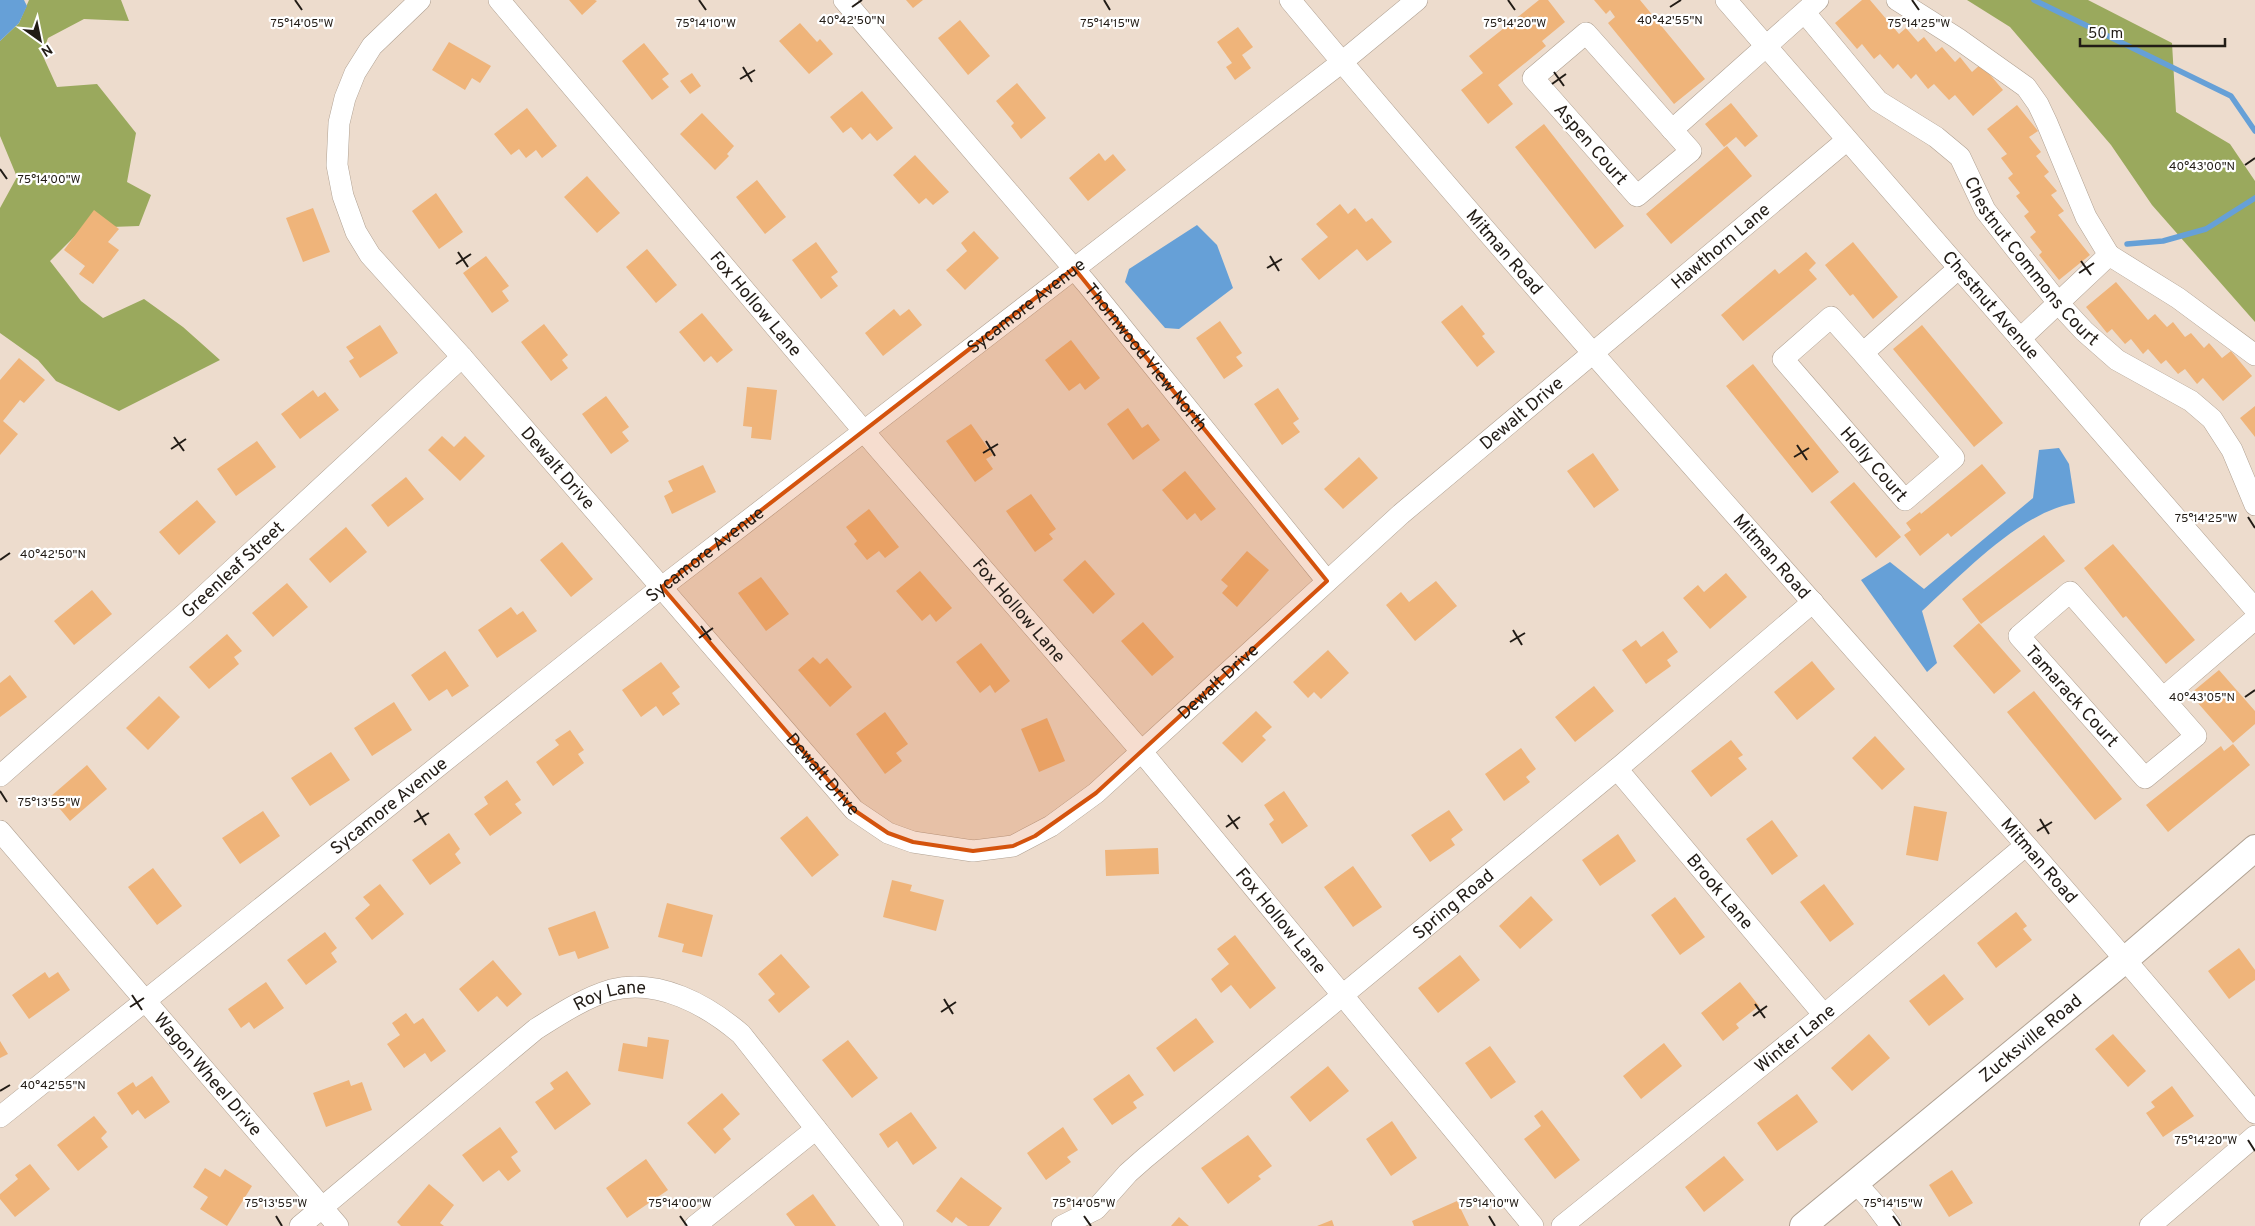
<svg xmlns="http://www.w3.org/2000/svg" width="2255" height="1226" font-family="Overpass,sans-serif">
	<rect width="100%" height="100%" fill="#eddccd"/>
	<path fill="#9aa95d" d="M29 0H121L129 21 84 19 48 38 42 54 57 87 97 84 136 133 127 182 151 195 139 226 83 228 50 261 81 301 103 318 144 299 183 327 220 360 119 411 56 381 38 360 0 333V208L17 177 0 136V41L19 23Z
		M1967 0H2088L2172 43 2176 112 2230 144 2255 181V322L2152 205 2111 145 2010 27Z"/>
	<path fill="#66a0d7" d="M0 0H24L27 6 19 23 0 41Z
		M1197 225 1217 245 1233 288 1179 329 1165 328 1125 282 1129 269Z
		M2059 448 2069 464 2075 503C2020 512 1962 575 1922 611L1937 663 1927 672 1861 580 1890 562 1924 589 2033 498 2039 450Z"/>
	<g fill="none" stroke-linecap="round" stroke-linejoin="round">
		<path stroke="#66a0d7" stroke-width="5.5" d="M2034 0 2231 96 2255 131
			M2127 244 2163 241 2206 229 2255 198"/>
	</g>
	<path fill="#efb47a" d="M569 0H595L597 1 582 15Z
		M906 0H923L913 8Z
		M1539 0H1548L1565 22 1542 41 1546 46 1498 85 1513 104 1488 124 1461 90 1483 73 1469 56Z
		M1594 0H1640L1705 79 1674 104 1608 23 1615 17 1610 10 1606 14Z
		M1862 0H1870L1899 34 1906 28 1918 42 1924 37 1936 52 1942 47 1955 62 1960 57 1972 72 1981 64 2003 90 1973 116 1955 95 1949 100 1934 84 1928 89 1916 74 1911 79 1898 64 1893 69 1880 54 1874 59 1862 44 1857 49 1835 23Z
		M960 20 990 56 968 75 938 38Z
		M800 23 817 42 820 39 833 54 809 74 779 41Z
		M1238 27 1253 47 1242 55 1251 68 1235 80 1226 67 1232 63 1217 42Z
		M449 42 491 66 480 83 472 78 465 90 432 70Z
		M644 43 669 74 662 79 669 87 652 100 622 61Z
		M692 73 701 86 690 94 680 81Z
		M1017 83 1046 118 1021 139 1011 126 1014 123 996 101Z
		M862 91 893 128 877 141 870 133 862 140 851 127 843 133 830 117Z
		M1731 103 1758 136 1745 147 1736 137 1724 147 1705 124Z
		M2017 105 2038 131 2029 137 2041 152 2036 156 2049 172 2044 176 2057 191 2051 195 2064 211 2058 215 2090 255 2059 280 2039 255 2042 252 2030 237 2036 232 2024 216 2029 212 2016 196 2020 193 2008 178 2013 174 2001 158 2007 154 1987 129Z
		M527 108 557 146 542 158 536 150 526 158 519 149 511 155 494 134Z
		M702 113 734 146 727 154 729 156 715 170 680 134Z
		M1544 124 1624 226 1595 249 1515 147Z
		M1727 146 1752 176 1671 244 1646 214Z
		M1099 153 1105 161 1113 154 1126 170 1088 201 1069 178Z
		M915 155 949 192 933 205 926 198 919 204 893 175Z
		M587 176 620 213 597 233 564 197Z
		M757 180 786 217 765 234 736 197Z
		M436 193 463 232 439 249 412 211Z
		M1340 204 1348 214 1355 208 1366 222 1372 218 1392 242 1367 261 1357 249 1319 280 1301 259 1328 237 1316 224Z
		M313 208 330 252 303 262 286 218Z
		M94 210 119 229 108 242 119 250 93 284 79 274 85 266 64 250Z
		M974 231 999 258 965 290 946 270 967 251 961 243Z
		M816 242 838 272 831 277 838 286 821 299 792 260Z
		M1853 242 1898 297 1873 319 1853 294 1850 296 1825 265Z
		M647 249 677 285 656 303 626 267Z
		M1806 252 1816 263 1809 270 1817 279 1743 341 1721 315 1775 269 1779 274Z
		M486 256 509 286 502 291 509 301 492 313 463 273Z
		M2116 282 2148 320 2155 314 2167 327 2173 322 2185 337 2191 333 2204 348 2209 343 2222 358 2231 351 2252 376 2223 401 2203 378 2197 384 2185 369 2178 374 2166 360 2161 364 2148 349 2143 354 2131 339 2125 344 2112 329 2107 333 2086 307Z
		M1462 305 1485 334 1482 336 1495 352 1477 367 1441 322Z
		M894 309 900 316 909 309 922 325 883 356 865 333Z
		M702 313 733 350 717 363 711 356 704 362 679 332Z
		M1220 321 1242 353 1236 357 1243 366 1224 379 1196 338Z
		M544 324 568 355 562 360 568 368 551 381 521 342Z
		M380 325 398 353 360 378 349 361 354 358 346 347Z
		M1922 325 2003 423 1974 447 1893 349Z
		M1071 340 1100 378 1085 390 1080 383 1069 391 1045 360Z
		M19 358 45 380 24 403 20 400 3 421 18 434 0 455V380Z
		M1753 364 1839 472 1812 493 1726 386Z
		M747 387 777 390 771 440 751 438 752 427 743 426Z
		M1278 388 1299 419 1293 423 1300 432 1282 445 1254 404Z
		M313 390 318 397 325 392 339 410 300 439 281 414Z
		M606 396 629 427 622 432 629 441 611 454 582 414Z
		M2255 406V437L2240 418Z
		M1128 408 1142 428 1148 424 1160 440 1133 460 1107 424Z
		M971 424 993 455 986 459 993 469 975 482 946 441Z
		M442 436 454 447 465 436 485 456 460 481 428 450Z
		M257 441 276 467 236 496 217 469Z
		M1593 453 1619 490 1594 508 1567 471Z
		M1359 457 1378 478 1343 509 1324 489Z
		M1982 464 2006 493 1951 537 1948 533 1920 556 1904 535 1911 530 1906 523 1920 512 1921 514Z
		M703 465 716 492 672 514 664 496 673 491 668 481Z
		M1185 471 1216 509 1201 521 1195 513 1187 520 1162 490Z
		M406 477 424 499 388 527 371 505Z
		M1854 482 1901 537 1876 558 1830 502Z
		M1031 494 1056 529 1049 534 1053 539 1035 552 1006 511Z
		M197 500 216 522 179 555 159 532Z
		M869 509 899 547 885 558 879 551 867 560 854 544 857 541 846 527Z
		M346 527 367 552 330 583 309 559Z
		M2044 535 2065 561 1981 624 1962 599Z
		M562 542 593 579 571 597 540 560Z
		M2113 544 2195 640 2166 664 2126 616 2123 618 2084 568Z
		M1247 551 1269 570 1237 607 1222 593 1228 586 1221 580Z
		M1085 560 1115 594 1093 614 1063 580Z
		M920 571 952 608 936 622 930 614 922 621 896 591Z
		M1726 573 1747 597 1710 629 1683 598 1698 585 1704 592Z
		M761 577 789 614 766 631 738 593Z
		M1436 581 1457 606 1415 641 1386 605 1401 592 1409 602Z
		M287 583 308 607 273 637 252 613Z
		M92 590 112 614 74 645 54 621Z
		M511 607 517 615 523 611 537 631 497 658 478 630Z
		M1143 622 1174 657 1152 676 1121 641Z
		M1979 623 2021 671 1994 694 1953 646Z
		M1663 631 1678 652 1667 660 1671 666 1646 684 1622 650 1636 640 1641 647Z
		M227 634 242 651 234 657 239 664 209 689 189 667Z
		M981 643 1010 681 995 693 990 685 980 693 956 662Z
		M1328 650 1349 673 1321 699 1314 692 1308 698 1293 682Z
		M445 651 469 686 452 697 447 689 429 701 411 675Z
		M813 657 820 664 827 658 852 687 830 707 798 670Z
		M1812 661 1835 689 1797 720 1774 692Z
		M661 662 680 687 672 693 680 704 663 716 656 706 641 717 622 690Z
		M2219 670 2255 711V724L2233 743 2190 694Z
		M10 675 27 697 0 717V683Z
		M1594 686 1614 711 1575 742 1555 717Z
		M2034 691 2122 799 2095 820 2007 712Z
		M159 696 180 717 148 750 126 728Z
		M394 702 412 730 372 756 354 728Z
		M1256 711 1272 727 1262 736 1266 740 1242 763 1222 743Z
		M885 712 908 744 896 753 902 761 885 774 856 734Z
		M1047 718 1065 761 1039 772 1021 729Z
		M570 730 584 750 578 754 584 763 553 786 536 762 559 745 555 740Z
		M1875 736 1905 769 1882 790 1852 758Z
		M1731 740 1743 755 1738 758 1747 769 1711 797 1691 771Z
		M2233 744 2250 765 2168 832 2146 805 2221 746 2224 751Z
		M1521 748 1536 769 1526 777 1530 782 1504 801 1485 774Z
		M331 752 350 780 310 806 291 778Z
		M87 765 107 789 70 821 50 797Z
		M507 780 521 800 515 804 522 813 490 836 474 814 488 804 484 797Z
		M1284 791 1308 826 1282 844 1269 824 1274 820 1264 805Z
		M1914 806 1947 812 1938 861 1906 855Z
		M1449 810 1463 830 1451 839 1455 845 1430 862 1411 835Z
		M263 811 280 836 240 864 222 838Z
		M807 816 839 855 812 877 780 838Z
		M1772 820 1798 856 1772 875 1746 839Z
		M449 833 460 849 455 854 461 863 430 885 412 860Z
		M1618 834 1636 861 1600 886 1582 860Z
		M1158 848 1159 874 1106 876 1105 850Z
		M1353 866 1382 907 1353 927 1324 887Z
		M153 868 182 906 157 925 128 887Z
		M892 880 912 885 910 891 944 900 936 931 883 917Z
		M380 884 404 914 372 940 355 918 370 905 363 897Z
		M1824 884 1854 924 1830 942 1800 902Z
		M1531 896 1553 920 1520 949 1499 926Z
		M1675 897 1705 937 1680 955 1651 915Z
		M667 903 713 915 702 957 682 952 684 944 658 937Z
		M595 911 609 948 578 959 575 951 559 956 548 928Z
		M2016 912 2027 926 2023 929 2032 940 1996 968 1977 943Z
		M325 932 337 948 331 953 337 962 306 985 287 960Z
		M1235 935 1276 988 1250 1009 1231 985 1221 993 1211 979 1229 964 1217 949Z
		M2239 948 2255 970V980L2229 999 2208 971Z
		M781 954 810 987 779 1013 768 1000 775 994 758 974Z
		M1460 955 1480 980 1438 1013 1418 988Z
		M493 960 522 994 507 1007 497 996 478 1012 459 989Z
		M45 972 49 978 58 972 70 990 29 1019 12 995Z
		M1944 974 1964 999 1929 1026 1909 1001Z
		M266 982 284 1008 254 1029 249 1022 241 1028 228 1009Z
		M1740 982 1759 1006 1736 1024 1739 1028 1723 1041 1701 1013Z
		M406 1013 414 1024 423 1018 446 1051 431 1062 425 1053 404 1068 387 1044 400 1035 392 1023Z
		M1196 1018 1214 1042 1174 1072 1156 1048Z
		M1869 1034 1890 1058 1852 1091 1831 1068Z
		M2113 1034 2146 1071 2128 1087 2095 1049Z
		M648 1037 669 1040 663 1079 618 1071 623 1043 647 1047Z
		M848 1040 878 1078 852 1098 822 1060Z
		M0 1041 8 1054 0 1058Z
		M1664 1043 1682 1066 1641 1099 1623 1076Z
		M1490 1046 1516 1082 1491 1099 1465 1063Z
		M1328 1066 1349 1091 1310 1122 1290 1097Z
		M567 1071 591 1104 555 1130 535 1102 554 1089 550 1083Z
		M1129 1074 1144 1095 1133 1102 1137 1108 1112 1125 1093 1099Z
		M152 1076 170 1102 145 1119 138 1110 132 1115 117 1093 133 1082 136 1087Z
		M349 1080 351 1086 362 1082 372 1110 326 1127 313 1093Z
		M2172 1086 2194 1116 2163 1137 2146 1113 2155 1107 2151 1102Z
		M722 1093 740 1114 723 1129 731 1139 715 1154 687 1123Z
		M1797 1094 1818 1122 1777 1151 1757 1123Z
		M1542 1110 1580 1160 1555 1179 1524 1139 1541 1126 1534 1116Z
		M911 1112 937 1148 913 1165 897 1141 888 1148 879 1134Z
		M94 1116 107 1132 101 1138 108 1147 78 1171 57 1145Z
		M1392 1121 1417 1158 1391 1176 1366 1139Z
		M500 1127 518 1152 511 1157 521 1171 508 1181 499 1170 483 1182 462 1155Z
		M1063 1127 1078 1150 1067 1157 1071 1162 1046 1180 1027 1153Z
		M1248 1135 1272 1166 1258 1176 1261 1179 1228 1204 1201 1168Z
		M1724 1156 1744 1180 1704 1212 1685 1187Z
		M646 1159 668 1190 627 1218 606 1188Z
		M30 1164 50 1189 15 1217 0 1199V1194L18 1179 15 1175Z
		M205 1168 220 1177 225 1169 252 1186 227 1226 200 1209 208 1197 193 1187Z
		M1952 1170 1973 1203 1949 1217 1929 1185Z
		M961 1177 1002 1208 989 1226H968L956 1217 952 1223 936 1211Z
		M429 1184 454 1205 440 1223 444 1226H401L397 1222Z
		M813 1194 836 1226H795L786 1214Z
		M1457 1201 1469 1226H1414L1412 1221Z
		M1179 1217 1189 1226H1171Z
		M1332 1220 1334 1226H1317Z"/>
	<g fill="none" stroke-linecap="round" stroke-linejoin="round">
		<defs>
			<g id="minor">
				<path id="s1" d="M420 0 372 46 355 73 345 98 339 123 337 165 343 196 356 232 370 255 462 357 854 810 888 833 913 842 973 851 1013 846 1051 826 1096 793 1401 514 1847 140"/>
				<path id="s2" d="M499 0 878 448 1142 752 1533 1226"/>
				<path id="s3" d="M844 0 1087 284 1327 581"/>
				<path id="s4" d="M1290 0C1604 377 1940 736 2255 1113"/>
				<path id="s5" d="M1726 0 2255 609"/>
				<path d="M1897 0 1957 38 2026 87 2038 104 2047 123 2086 217 2109 255"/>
				<path id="s6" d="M1805 13 1878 101 1936 137 1960 157 1985 210 2059 304 2084 331 2117 360 2191 401 2212 419 2232 450 2255 505"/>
				<path d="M1586 33 1691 151 1637 196 1533 78Z"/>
				<path d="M1672 130 1818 0"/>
				<path d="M2020 339 2109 255 2178 298 2255 355"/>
				<path id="s7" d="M1863 353 1831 317 1783 359 1905 500 1954 458 1863 353 1959 268"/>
				<path d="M2070 592 2196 736 2145 778 2019 636Z"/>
				<path d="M2163 698 2255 619"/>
				<path id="s8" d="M1617 769 1824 1015"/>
				<path id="s9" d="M0 776 189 610 462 357"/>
				<path id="s10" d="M0 831 338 1226"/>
				<path id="s11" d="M0 1117 662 587 1342 62 1417 0"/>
				<path d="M1855 1182 1873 1202 1891 1226"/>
				<path id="s12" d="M300 1226 536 1029C560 1014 584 998 611 990 659 978 707 1005 741 1034L893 1226"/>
				<path d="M695 1226 816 1129"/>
				<path id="s13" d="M1062 1226 1096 1209 1128 1173 1145 1158 1617 769 1813 602"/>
				<path id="s14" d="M1562 1226 1824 1015 2025 846"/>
				<path d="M2150 1226 2255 1136"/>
			</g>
			<g id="tertiary">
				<path id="s15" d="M1803 1226 2126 959 2255 848"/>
			</g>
		</defs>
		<use href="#minor" stroke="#b0a192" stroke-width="22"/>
		<use href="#tertiary" stroke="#b0a192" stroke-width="28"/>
		<use href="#minor" stroke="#fff" stroke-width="21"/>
		<use href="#tertiary" stroke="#fff" stroke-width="26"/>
	</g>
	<path fill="#d4530d" fill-opacity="0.2" stroke="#d4530d" stroke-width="4" stroke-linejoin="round" d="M1074 268 1327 581 1096 793 1035 836 1013 846 973 851 913 842 888 833 854 810 662 587Z"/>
	<path fill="none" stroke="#221c16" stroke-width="2" d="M295 0 302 10M699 0 706 10M1104 0 1110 10M1508 0 1515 10M1912 0 1919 10M852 7 862 0M1670 7 1681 0M743 67 752 82M1554 72 1564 86M740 79 755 70M1552 84 1566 74M2245 165 2255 158M0 169 7 179M458 252 468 267M1270 256 1279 271M2081 261 2091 275M456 264 471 254M1267 268 1282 259M2079 273 2094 263M174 437 184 451M986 441 995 456M1797 445 1807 460M171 449 186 439M983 453 998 444M1794 457 1809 448M2248 517 2255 528M0 560 10 553M701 626 711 640M1513 630 1522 645M699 638 713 628M1510 642 1525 633M2245 697 2255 690M0 791 7 802M417 810 426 825M1228 815 1238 829M2040 819 2049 834M414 822 429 813M1226 827 1240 817M2037 831 2052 822M132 995 142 1010M944 999 953 1014M1755 1004 1765 1018M130 1007 144 998M941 1012 956 1002M1753 1016 1767 1006M0 1091 10 1085M2248 1140 2255 1151M276 1216 282 1226M680 1216 687 1226M1084 1216 1091 1226M1489 1216 1495 1226M1893 1216 1900 1226"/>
	<g text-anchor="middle" stroke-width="4.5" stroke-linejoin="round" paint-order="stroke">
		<g font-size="18" fill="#221c16" stroke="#fff">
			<text transform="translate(1591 144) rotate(49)" y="6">Aspen Court</text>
			<text dy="6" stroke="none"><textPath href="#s1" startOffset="2124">Hawthorn Lane</textPath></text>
			<text dy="6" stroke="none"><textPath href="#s4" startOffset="331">Mitman Road</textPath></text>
			<text dy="6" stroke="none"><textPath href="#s6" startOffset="341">Chestnut Commons Court</textPath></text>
			<text dy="6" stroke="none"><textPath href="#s2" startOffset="398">Fox Hollow Lane</textPath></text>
			<text dy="6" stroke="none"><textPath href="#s5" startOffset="404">Chestnut Avenue</textPath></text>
			<text dy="6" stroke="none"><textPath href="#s11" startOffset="1308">Sycamore Avenue</textPath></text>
			<text dy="6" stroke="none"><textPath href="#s3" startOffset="468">Thornwood View North</textPath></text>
			<text dy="6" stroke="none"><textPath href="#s1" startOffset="1864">Dewalt Drive</textPath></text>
			<text dy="6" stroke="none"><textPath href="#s7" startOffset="251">Holly Court</textPath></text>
			<text dy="6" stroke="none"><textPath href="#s1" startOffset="574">Dewalt Drive</textPath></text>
			<text dy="6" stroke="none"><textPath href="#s11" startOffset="902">Sycamore Avenue</textPath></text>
			<text dy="6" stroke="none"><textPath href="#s4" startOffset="736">Mitman Road</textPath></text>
			<text dy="6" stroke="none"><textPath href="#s9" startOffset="311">Greenleaf Street</textPath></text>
			<text dy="6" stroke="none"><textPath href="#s2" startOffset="802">Fox Hollow Lane</textPath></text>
			<text dy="6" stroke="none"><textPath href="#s1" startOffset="1459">Dewalt Drive</textPath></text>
			<text transform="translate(2072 696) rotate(48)" y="6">Tamarack Court</text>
			<text dy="6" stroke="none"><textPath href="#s1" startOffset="979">Dewalt Drive</textPath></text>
			<text dy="6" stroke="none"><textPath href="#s11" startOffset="498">Sycamore Avenue</textPath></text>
			<text dy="6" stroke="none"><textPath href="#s4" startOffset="1141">Mitman Road</textPath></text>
			<text dy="6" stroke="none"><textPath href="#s8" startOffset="160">Brook Lane</textPath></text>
			<text dy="6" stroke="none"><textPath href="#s13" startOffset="508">Spring Road</textPath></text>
			<text dy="6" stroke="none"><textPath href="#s2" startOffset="1208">Fox Hollow Lane</textPath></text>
			<text dy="6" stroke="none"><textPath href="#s12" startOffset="390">Roy Lane</textPath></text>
			<text dy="6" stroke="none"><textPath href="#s14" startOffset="299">Winter Lane</textPath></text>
			<text dy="6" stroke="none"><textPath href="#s15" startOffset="295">Zucksville Road</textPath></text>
			<text dy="6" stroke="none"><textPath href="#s10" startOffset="320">Wagon Wheel Drive</textPath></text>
		</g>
	</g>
	<g font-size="12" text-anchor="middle" fill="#221c16" stroke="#fff" stroke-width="4.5" stroke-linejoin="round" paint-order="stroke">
		<text x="852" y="24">40°42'50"N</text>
		<text x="1670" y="24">40°42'55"N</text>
		<text x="302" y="27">75°14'05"W</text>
		<text x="706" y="27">75°14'10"W</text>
		<text x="1110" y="27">75°14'15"W</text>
		<text x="1515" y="27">75°14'20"W</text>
		<text x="1919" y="27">75°14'25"W</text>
		<text x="2202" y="170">40°43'00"N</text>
		<text x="49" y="183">75°14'00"W</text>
		<text x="2206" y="522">75°14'25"W</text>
		<text x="53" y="558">40°42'50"N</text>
		<text x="2202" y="701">40°43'05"N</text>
		<text x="49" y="806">75°13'55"W</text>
		<text x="53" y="1089">40°42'55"N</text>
		<text x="2206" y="1144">75°14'20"W</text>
		<text x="276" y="1207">75°13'55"W</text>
		<text x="680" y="1207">75°14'00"W</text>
		<text x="1084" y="1207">75°14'05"W</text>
		<text x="1489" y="1207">75°14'10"W</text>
		<text x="1893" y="1207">75°14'15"W</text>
	</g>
	<g transform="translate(40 40) rotate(147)" stroke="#ffffff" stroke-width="4" paint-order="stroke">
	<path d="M0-4L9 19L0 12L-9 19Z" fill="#221c16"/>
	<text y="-8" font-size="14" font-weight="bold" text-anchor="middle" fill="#221c16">N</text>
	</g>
	<path d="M2080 38v8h145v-8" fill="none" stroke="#221c16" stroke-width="2.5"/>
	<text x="2088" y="38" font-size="15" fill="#221c16" stroke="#ffffff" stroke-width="4" paint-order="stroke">50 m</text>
</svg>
